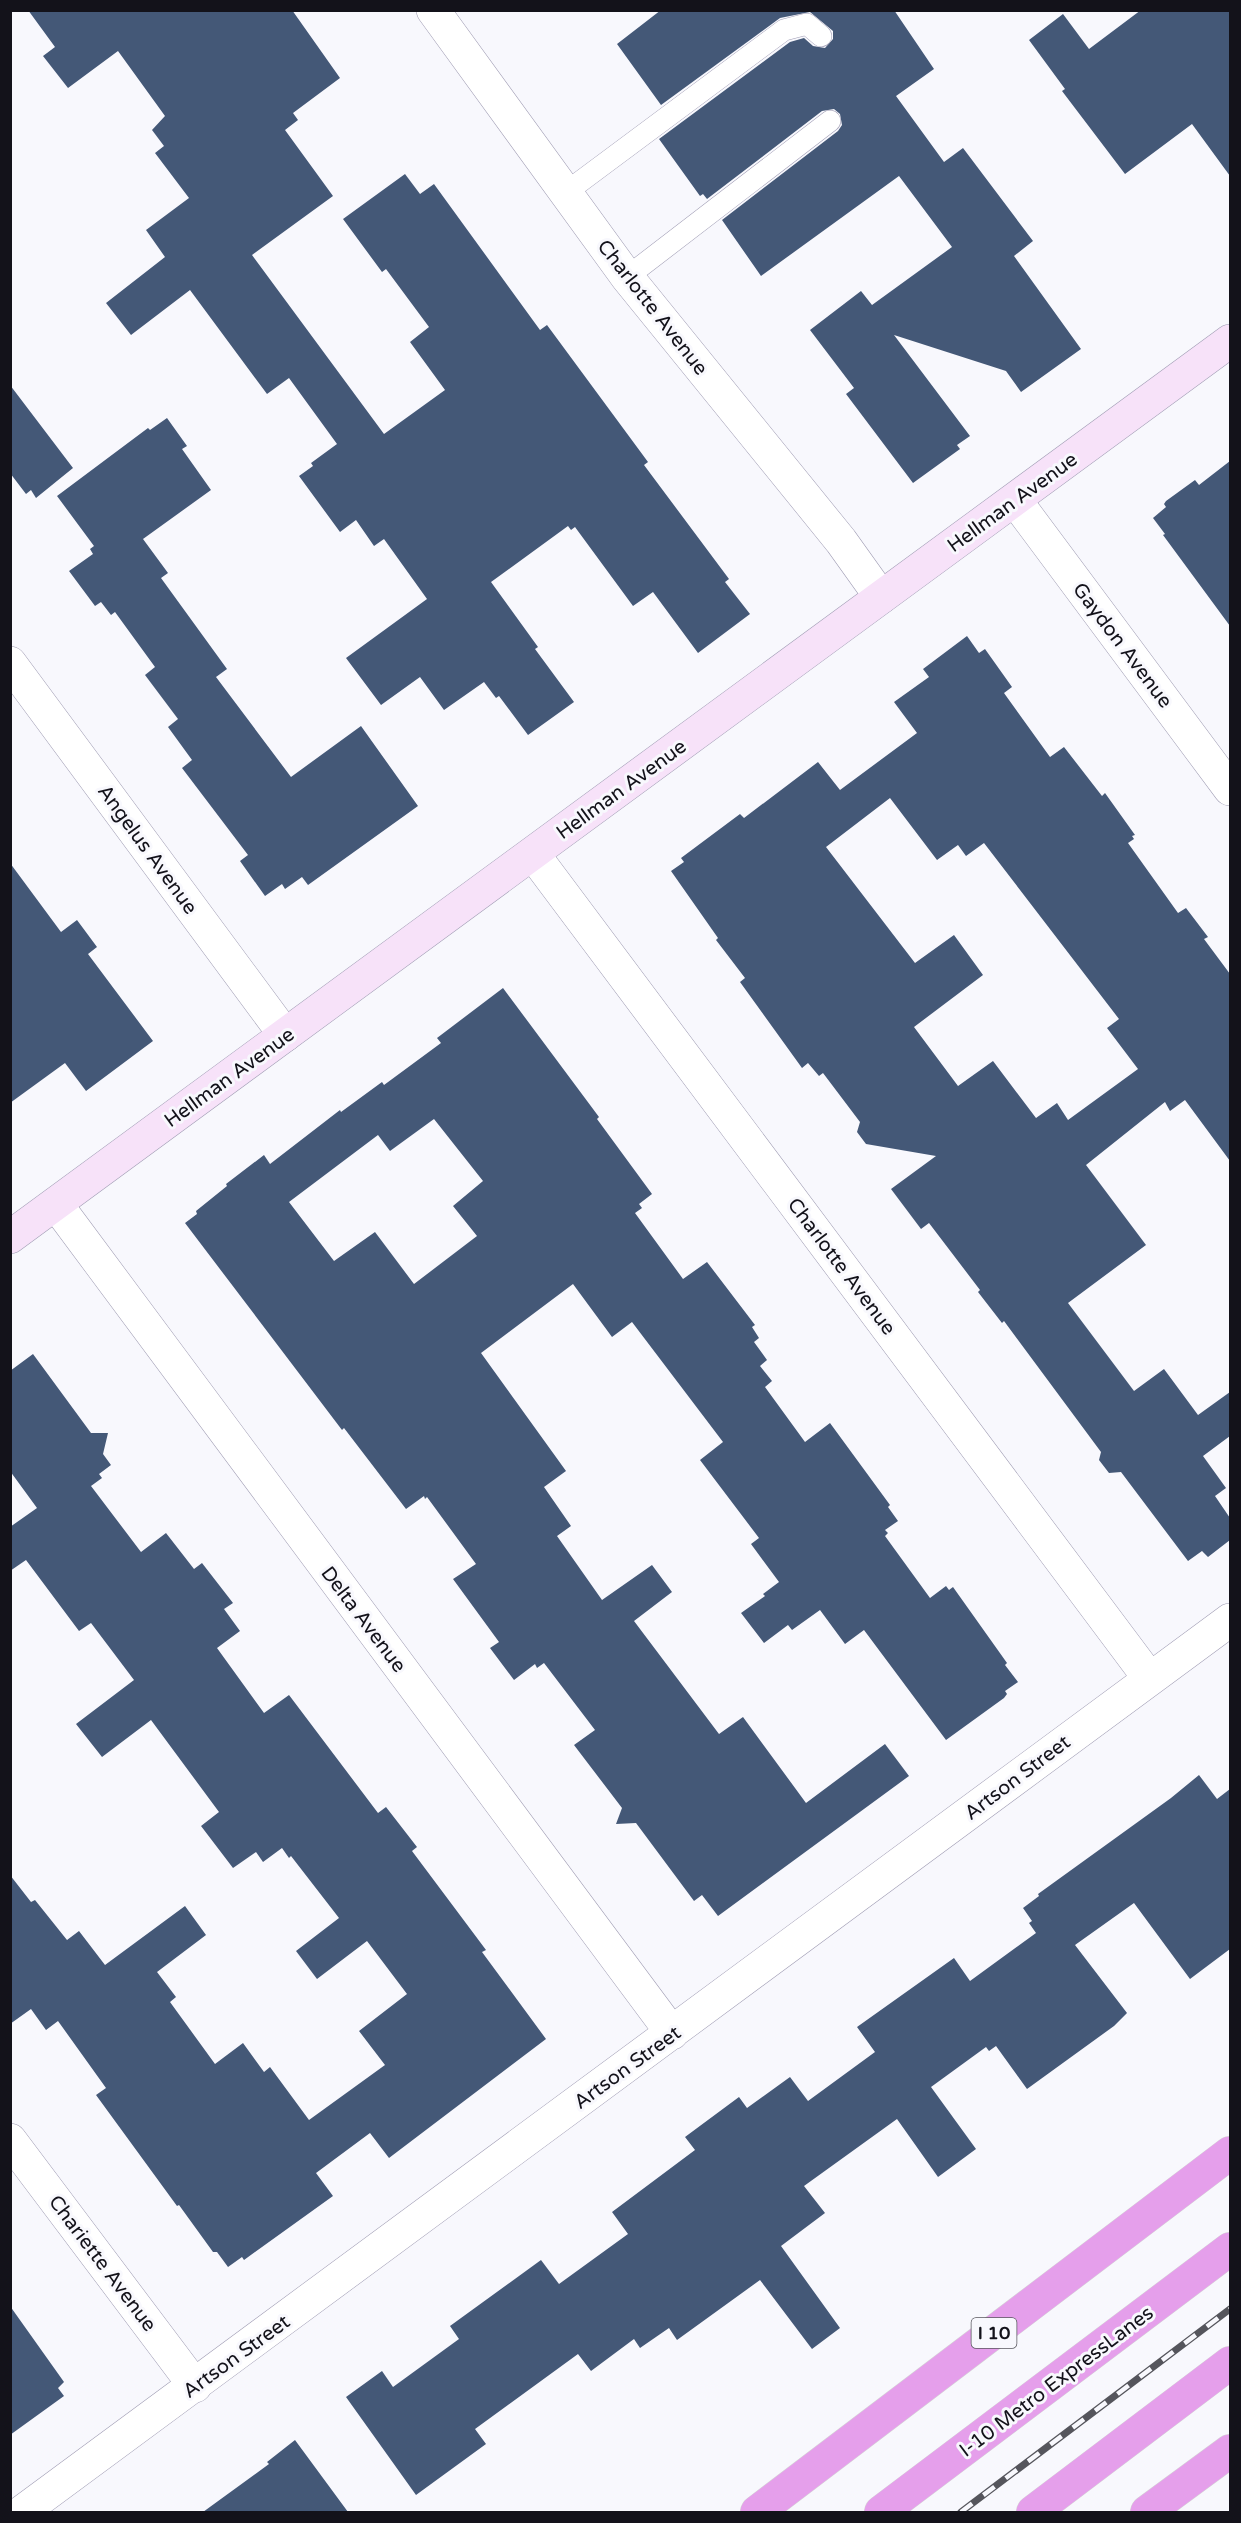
<svg xmlns="http://www.w3.org/2000/svg" width="1241" height="2523" font-family="'Varela Round',sans-serif">
	<rect width="100%" height="100%" fill="#f8f8fd"/>
	<path fill="#445877" fill-rule="evenodd" d="M28 10H292L340 78 293 113 298 120 285 130 333 196 252 255 384 434 445 390 410 342 429 327 386 269 382 272 343 219 405 174 420 194 434 184 540 330 547 325 648 462 644 465 729 579 725 582 750 614 698 653 653 592 633 606 575 527 571 530 568 526 491 582 538 647 535 649 574 702 528 735 499 696 496 698 484 682 444 710 420 677 381 705 346 658 427 599 384 539 374 546 356 520 340 532 299 476 313 466 311 463 337 444 289 378 267 394 190 290 131 335 106 303 165 257 146 230 189 198 155 153 164 146 152 130 165 116 118 51 68 88 43 56 55 47Z
		M661 10H894L934 69 896 96 944 162 963 148 1033 241 1014 256 1081 349 1021 392 1006 371 894 335 970 436 957 445 960 449 913 483 846 394 854 388 810 330 861 291 872 305 952 247 899 176 761 276 722 220 838 131 842 125 840 114 834 109 822 111 707 199 703 194 700 196 659 139 790 42 804 38 813 46 825 48 833 39V31L810 12 780 18 661 105 617 44Z
		M1141 10H1230V176L1192 124 1125 174 1062 91 1065 89 1029 40 1063 14 1089 49Z
		M10 385 73 468 36 498 31 490 26 494 10 473Z
		M167 418 187 446 182 449 211 490 143 539 168 573 161 578 227 669 216 677 291 777 361 726 418 806 308 885 302 877 285 889 282 884 265 896 240 861 248 855 182 768 192 760 168 727 178 719 145 675 155 667 115 612 111 615 101 602 95 606 69 571 93 554 90 549 94 546 57 496 148 428 150 430Z
		M1230 461V626L1163 535 1165 534 1153 518 1166 507 1164 504 1166 501 1195 480 1199 485Z
		M967 636 979 653 985 649 1012 687 1004 693 1050 757 1064 747 1102 796 1105 793 1135 835 1132 836 1134 839 1128 843 1178 913 1186 908 1208 937 1204 939 1230 974V1161L1185 1100 1170 1111 1165 1102 1086 1165 1146 1245 1068 1303 1134 1391 1164 1369 1198 1415 1230 1392V1436L1203 1456 1226 1488 1215 1496 1230 1518V1540L1208 1557 1202 1551 1188 1561 1121 1472 1109 1473 1099 1460 1101 1452 1004 1321 1002 1323 978 1292 980 1290 929 1223 921 1229 891 1189 936 1156 866 1144 857 1132 860 1122 823 1073 819 1076 808 1063 802 1068 740 982 745 978 716 940 718 938 671 871 684 862 681 858 740 814 744 818 818 762 840 790 917 733 894 702 929 677 923 669ZM890 798 937 860 958 845 966 856 984 843 1119 1019 1107 1028 1138 1069 1068 1120 1057 1103 1036 1118 993 1061 958 1086 914 1027 983 975 954 935 915 963 826 847Z
		M10 863 61 932 77 920 97 947 88 954 153 1041 86 1091 65 1063 10 1103Z
		M503 988 599 1117 597 1119 652 1194 639 1204 642 1208 635 1213 683 1279 707 1262 755 1325 752 1327 759 1338 754 1342 767 1360 760 1366 772 1381 765 1387 805 1442 830 1423 890 1505 888 1507 898 1521 885 1530 888 1533 885 1536 930 1598 946 1586 949 1590 953 1587 1007 1663 1005 1665 1018 1682 1005 1691 1007 1694 1004 1698 946 1740 864 1630 845 1644 820 1610 792 1630 788 1625 764 1643 741 1613 765 1596 763 1594 779 1582 751 1544 759 1538 700 1460 723 1442 632 1322 612 1337 573 1284 481 1353 566 1471 544 1487 571 1526 557 1536 602 1600 652 1565 672 1592 634 1621 719 1734 743 1717 806 1803 885 1744 909 1776 718 1916 702 1895 694 1901 636 1823 616 1824 622 1808 574 1745 595 1730 544 1663 537 1668 535 1664 514 1680 490 1648 499 1642 453 1579 476 1564 427 1497 425 1499 424 1496 406 1509 344 1428 342 1430 185 1223 197 1214 196 1211 227 1186 226 1184 264 1155 270 1164 340 1110 341 1112 382 1082 384 1085 441 1043 437 1038ZM434 1119 483 1181 453 1206 477 1236 414 1284 375 1232 334 1261 289 1202 378 1135 390 1151Z
		M33 1354 91 1433H108L103 1454 111 1465 99 1474 102 1478 91 1486 141 1552 166 1533 194 1569 202 1563 233 1603 224 1609 240 1631 217 1648 264 1713 289 1695 378 1813 386 1807 417 1847 412 1851 486 1950 482 1952 546 2039 389 2158 370 2133 316 2173 333 2196 244 2260 242 2257 228 2267 217 2252H213L179 2205 177 2206 96 2095 106 2088 58 2021 46 2030 31 2009 10 2024V1875L31 1902 35 1900 67 1940 79 1931 105 1965 185 1906 206 1935 157 1972 176 1997 170 2002 215 2064 243 2043 264 2072 270 2067 309 2120 385 2065 359 2031 407 1994 367 1941 317 1979 296 1951 339 1918 291 1856 289 1858 282 1848 263 1862 256 1852 233 1868 201 1826 219 1812 151 1720 102 1757 76 1724 134 1680 91 1623 79 1631 26 1560 10 1571V1527L37 1508 10 1471V1371Z
		M1199 1775 1217 1799 1230 1789V1949L1190 1979 1134 1903 1075 1945 1127 2013 1114 2026 1027 2089 996 2046 989 2051 986 2047 931 2087 976 2149 938 2177 897 2119 804 2186 825 2213 781 2246 840 2328 812 2349 760 2280 677 2340 669 2328 640 2348 634 2339 591 2371 578 2354 475 2429 486 2444 416 2495 346 2397 382 2371 393 2387 459 2339 450 2326 541 2260 559 2284 628 2234 612 2212 695 2150 685 2137 739 2097 747 2108 790 2077 808 2101 875 2052 857 2027 954 1958 970 1981 1036 1933 1029 1923 1032 1921 1023 1908 1039 1896 1038 1894 1171 1798Z
		M10 2306 64 2382 58 2388 64 2396 10 2435Z
		M295 2440 348 2512H203L269 2464 267 2462Z"/>
	<g fill="none" stroke-linecap="round" stroke-linejoin="round">
		<defs>
			<path id="lane" d="M565 193 784 30 807 24 821 36
				M627 277 830 121"/>
			<path id="street" d="M433 10 627 277 841 541 881 597
				M1015 500 1230 789
				M10 663 285 1035
				M533 854 1150 1679
				M56 1204 672 2033
				M10 2140 195 2386
				M22 2512 1230 1620"/>
			<path id="secondary" d="M10 1237 1230 341"/>
			<path id="highway" d="M757 2512 1230 2153
				M881 2512 1230 2249
				M1033 2512 1230 2363
				M1147 2512 1230 2451"/>
		</defs>
		<use href="#lane" stroke="#a09db4" stroke-width="22"/>
		<use href="#street" stroke="#a09db4" stroke-width="34"/>
		<use href="#secondary" stroke="#a09db4" stroke-width="34"/>
		<use href="#highway" stroke="#d5d4d6" stroke-width="34"/>
		<use href="#lane" stroke="#fff" stroke-width="21"/>
		<use href="#street" stroke="#fff" stroke-width="33"/>
		<use href="#secondary" stroke="#f7e2f9" stroke-width="33"/>
		<use href="#highway" stroke="#e59feb" stroke-width="33"/>
		<defs>
			<path id="rail" d="M961 2512 1230 2309"/>
		</defs>
		<use href="#rail" stroke="#55555c" stroke-width="7"/>
		<use href="#rail" stroke="#f8f8fd" stroke-width="4.5" stroke-dasharray="14" stroke-linecap="butt"/>
	</g>
	<g text-anchor="middle" stroke-width="6" stroke-linejoin="round" paint-order="stroke">
		<rect fill="#f8f8fd" stroke="#58575e" stroke-width="1.5" x="971.5" y="2318" width="45" height="30" rx="4.5"/>
		<g font-size="18" font-weight="bold" fill="#13121a">
			<text x="994" y="2339">I 10</text>
		</g>
		<g font-size="20" fill="#13121a" stroke="#f8f8fd">
			<text transform="translate(653 307) rotate(52)" y="7">Charlotte Avenue</text>
			<text transform="translate(1012 502) rotate(-36)" y="7">Hellman Avenue</text>
			<text transform="translate(1123 645) rotate(53)" y="7">Gaydon Avenue</text>
			<text transform="translate(621 789) rotate(-36)" y="7">Hellman Avenue</text>
			<text transform="translate(148 849) rotate(54)" y="7">Angelus Avenue</text>
			<text transform="translate(229 1077) rotate(-36)" y="7">Hellman Avenue</text>
			<text transform="translate(842 1266) rotate(53)" y="7">Charlotte Avenue</text>
			<text transform="translate(364 1619) rotate(53)" y="7">Delta Avenue</text>
			<text transform="translate(1017 1777) rotate(-37)" y="7">Artson Street</text>
			<text transform="translate(627 2067) rotate(-36)" y="7">Artson Street</text>
			<text transform="translate(103 2263) rotate(53)" y="7">Chariette Avenue</text>
			<text transform="translate(236 2356) rotate(-36)" y="7">Artson Street</text>
			<text transform="translate(1056 2381) rotate(-37)" y="7">I-10 Metro ExpressLanes</text>
		</g>
	</g>
	<rect width="1241" height="2523" fill="none" stroke="#13121a" stroke-width="24"/>
</svg>
